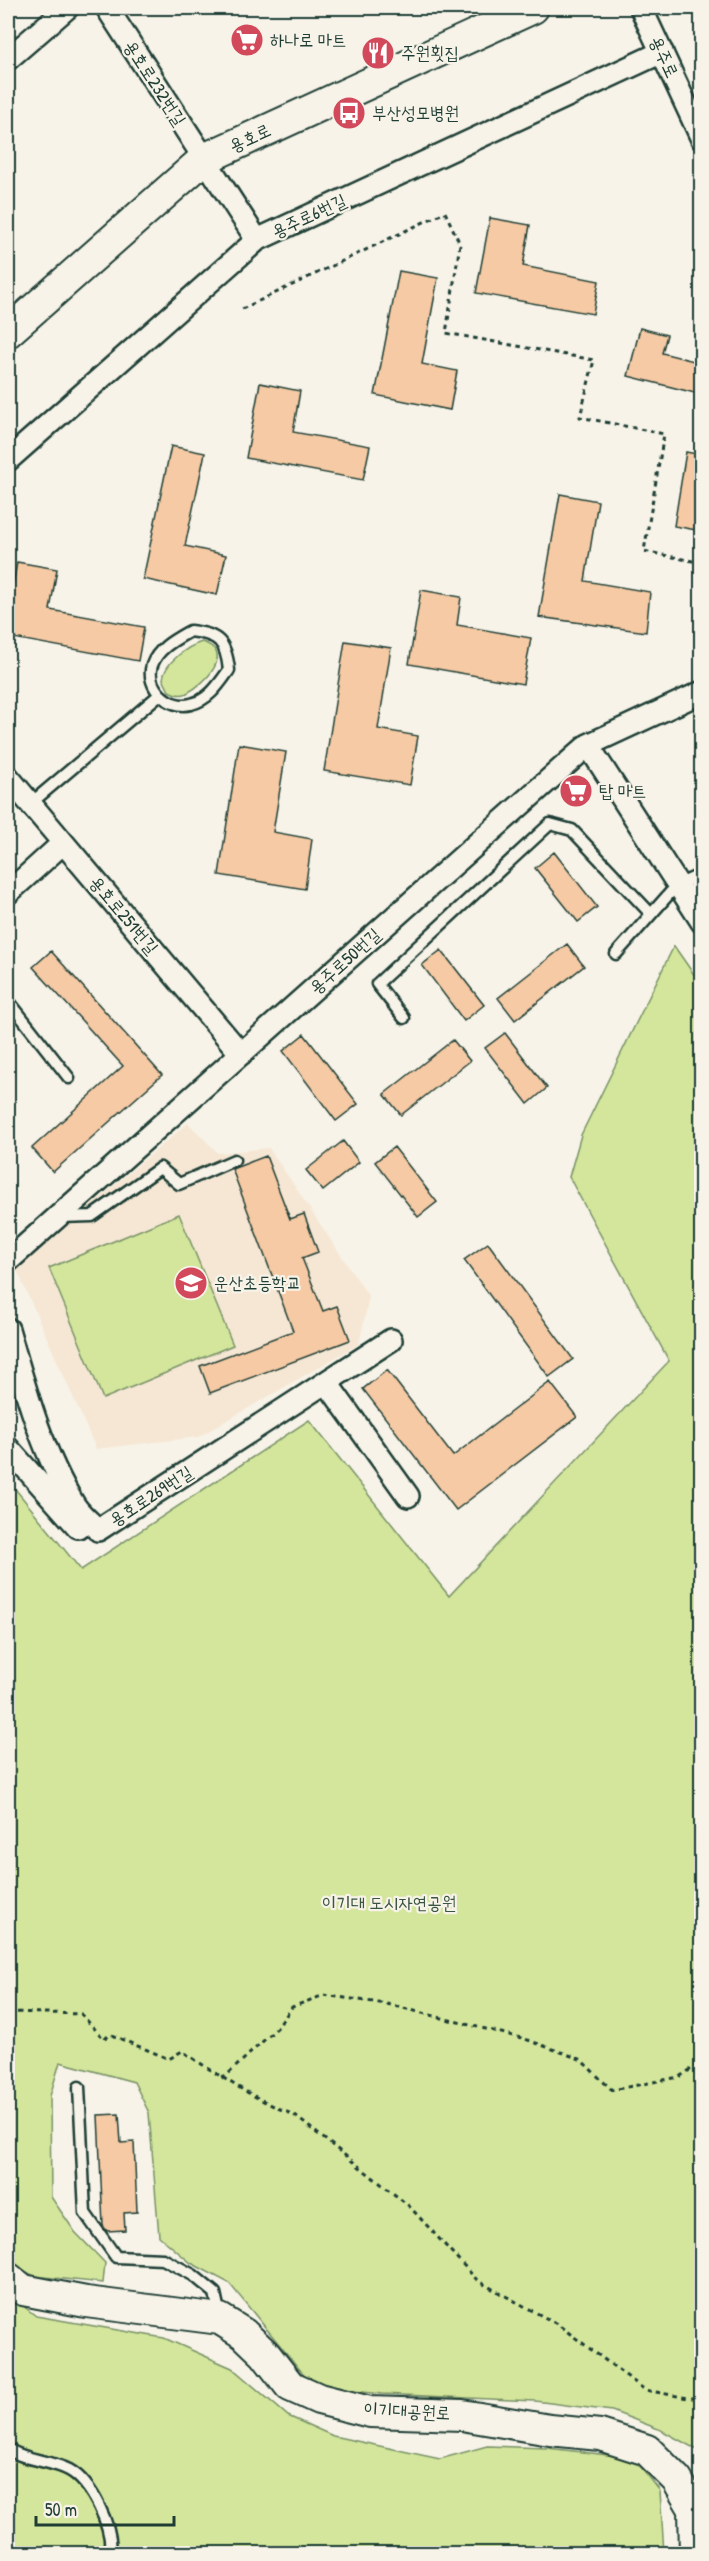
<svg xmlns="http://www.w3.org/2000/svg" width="709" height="2561" font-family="'Patrick Hand','Poor Story',sans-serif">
	<rect width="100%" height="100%" fill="#f7f3e8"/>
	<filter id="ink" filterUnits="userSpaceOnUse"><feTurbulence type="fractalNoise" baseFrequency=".0167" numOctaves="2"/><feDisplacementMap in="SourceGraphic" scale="12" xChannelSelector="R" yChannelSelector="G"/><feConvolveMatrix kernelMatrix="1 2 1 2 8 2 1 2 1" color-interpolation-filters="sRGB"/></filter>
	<g filter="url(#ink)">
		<path fill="#f6e7d4" d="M188 1123 218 1153 269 1148 369 1297 359 1344 198 1437 96 1449 16 1268Z"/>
		<path fill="#d3e69b" stroke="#799268" stroke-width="1.5" d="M202 642C236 652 205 684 187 693 181 696 174 694 169 691L163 679C164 663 188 646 202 642Z
			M674 946 702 986 701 2452 661 2430 612 2411 535 2401 382 2394 314 2387 229 2283 191 2263 159 2236 149 2113 134 2082 60 2062 50 2096 51 2197 75 2232 105 2263 103 2283 34 2276 8 2262V1480L81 1570 309 1420 449 1596 669 1361 569 1177 581 1135Z
			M179 1214 233 1345 103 1399 49 1268Z
			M8 2294 36 2316 164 2338 232 2368 288 2416 333 2436 440 2459 487 2446 547 2448 634 2458 660 2491 664 2553H8Z"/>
		<path fill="#f5caa4" stroke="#1f3d34" stroke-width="1.5" d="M490 218 530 225 523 266 599 281 593 314 476 293Z
			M399 271 438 278 422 364 457 371 450 410 375 395Z
			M640 328 667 335 662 353 702 363 699 394 628 376Z
			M260 383 300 391 293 432 370 446 363 480 246 458Z
			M171 446 205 453 185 546 226 555 217 595 143 579Z
			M686 452 702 455V531L674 526Z
			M560 494 598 501 585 581 650 592 646 632 539 617Z
			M17 562 57 569 50 610 144 627 138 661 8 637V614Z
			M421 590 461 597 457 625 531 638 523 684 409 664Z
			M345 641 391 648 378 729 418 736 410 785 324 771Z
			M239 744 286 752 273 832 312 839 305 889 219 875Z
			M554 852 597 907 578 922 535 868Z
			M567 944 584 966 515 1020 498 998Z
			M441 950 484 1005 464 1021 422 965Z
			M51 951 162 1075 53 1172 32 1148 123 1066 33 967Z
			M505 1033 547 1088 528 1104 485 1048Z
			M304 1034 358 1104 336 1121 283 1051Z
			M453 1040 470 1061 401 1115 384 1094Z
			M343 1141 359 1162 323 1191 306 1170Z
			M394 1147 437 1202 418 1217 375 1162Z
			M266 1156 290 1219 304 1214 318 1252 302 1258 323 1311 337 1306 350 1340 210 1393 200 1366 293 1331 232 1169Z
			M488 1243 573 1359 549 1377 464 1260Z
			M387 1370 453 1456 550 1382 577 1417 456 1510 363 1389Z
			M119 2114 121 2143 134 2142 137 2212 124 2213 125 2230 107 2231 103 2226 98 2115Z"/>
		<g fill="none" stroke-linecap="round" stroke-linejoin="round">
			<defs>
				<path id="lane" d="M190 631C219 634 226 642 229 670 219 684 209 700 191 704 169 710 145 687 152 665 158 648 176 639 190 631Z
					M30 804 159 695
					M616 954 677 885 702 874
					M8 1000 69 1078
					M404 1018 377 984 550 824 572 830 651 914
					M61 1217 92 1216 160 1168 179 1184 234 1160
					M79 2087 85 2213 116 2257 163 2259 193 2275 215 2293 220 2316
					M8 2449C26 2461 50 2460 69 2470 91 2482 114 2528 110 2554"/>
				<path id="street" d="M107 8 257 240
					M641 8 702 139
					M8 59 67 8
					M8 460 257 240 662 52
					M588 745 702 922
					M8 777 241 1054
					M8 893 63 843
					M8 1261 588 745 702 692
					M8 1329C25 1389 42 1453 75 1506 81 1515 90 1522 98 1530L391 1340
					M327 1383 408 1496
					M8 1448 78 1527"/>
				<path id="secondary" d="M8 332 204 159 533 8
					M8 2278 23 2290 86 2302 220 2319 244 2334 265 2354 290 2386 319 2399 370 2412 462 2415 550 2430 600 2435 647 2450 677 2480 694 2509 695 2554"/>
			</defs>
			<use href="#lane" stroke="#1f3d34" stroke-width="15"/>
			<use href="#street" stroke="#1f3d34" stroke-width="26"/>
			<use href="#secondary" stroke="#1f3d34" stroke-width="34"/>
			<path stroke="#1f3d34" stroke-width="3" stroke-dasharray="4.5 4.5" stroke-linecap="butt" d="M242 309 445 212 460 244 446 333 594 360 580 417 664 434 644 551 702 563
				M8 2012 81 2014 104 2039 109 2034 169 2059 182 2051C218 2075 254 2099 294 2115L409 2206 478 2281 557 2324 645 2390 688 2398H702
				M221 2077 227 2075 277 2028 292 2007 324 1995 387 2004 525 2039 580 2059 612 2090 679 2077 702 2062"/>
			<use href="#lane" stroke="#f7f3e8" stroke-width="10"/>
			<use href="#street" stroke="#f7f3e8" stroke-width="21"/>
			<use href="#secondary" stroke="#f7f3e8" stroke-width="30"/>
		</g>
	</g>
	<defs>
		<symbol id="supermarket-disc" viewBox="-11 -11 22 22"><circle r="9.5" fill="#d1495b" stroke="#f7f3e8"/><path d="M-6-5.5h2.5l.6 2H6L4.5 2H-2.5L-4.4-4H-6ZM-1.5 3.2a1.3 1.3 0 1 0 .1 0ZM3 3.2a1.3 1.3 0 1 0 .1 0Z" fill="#fff"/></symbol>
		<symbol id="restaurant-disc" viewBox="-11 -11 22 22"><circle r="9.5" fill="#d1495b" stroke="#f7f3e8"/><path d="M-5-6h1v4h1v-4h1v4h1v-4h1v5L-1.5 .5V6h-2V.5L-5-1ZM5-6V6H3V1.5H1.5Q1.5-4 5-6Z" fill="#fff"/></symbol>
		<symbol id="bus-disc" viewBox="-11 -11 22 22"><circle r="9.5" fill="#d1495b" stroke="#f7f3e8"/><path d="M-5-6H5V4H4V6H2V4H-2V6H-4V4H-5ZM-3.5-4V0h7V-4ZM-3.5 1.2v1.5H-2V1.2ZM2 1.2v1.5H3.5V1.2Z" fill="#fff"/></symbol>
		<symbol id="school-disc" viewBox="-11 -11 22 22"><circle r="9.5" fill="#d1495b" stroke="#f7f3e8"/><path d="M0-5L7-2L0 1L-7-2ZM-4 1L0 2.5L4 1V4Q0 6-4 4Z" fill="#fff"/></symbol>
	</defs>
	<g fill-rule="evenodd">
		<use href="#supermarket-disc" x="228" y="21" width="38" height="38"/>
		<use href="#restaurant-disc" x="359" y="34" width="38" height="38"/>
		<use href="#bus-disc" x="330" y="94" width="38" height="38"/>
		<use href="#supermarket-disc" x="557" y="772" width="38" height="38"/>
		<use href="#school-disc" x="172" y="1264" width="38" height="38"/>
	</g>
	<g text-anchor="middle" stroke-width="4.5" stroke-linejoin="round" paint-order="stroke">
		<g font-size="18" fill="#1f3d34" stroke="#f7f3e8" text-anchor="start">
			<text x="270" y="46">하나로 마트</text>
			<text x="401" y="59">주원횟집</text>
			<text x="372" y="119">부산성모병원</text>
			<text x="599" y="797">탑 마트</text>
			<text x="214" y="1289">운산초등학교</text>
		</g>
		<g font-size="18" fill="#1f3d34" stroke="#f7f3e8">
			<text transform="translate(664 57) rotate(65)" y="6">용주로</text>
			<text transform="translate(155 83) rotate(57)" y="6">용호로232번길</text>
			<text transform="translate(250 138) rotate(-25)" y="6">용호로</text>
			<text transform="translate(309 216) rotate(-25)" y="6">용주로6번길</text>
			<text transform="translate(124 915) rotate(50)" y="6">용호로251번길</text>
			<text transform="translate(345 961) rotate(-42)" y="6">용주로50번길</text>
			<text transform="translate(151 1496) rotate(-33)" y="6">용호로269번길</text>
			<text transform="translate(407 2411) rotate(3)" y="6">이기대공원로</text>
		</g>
		<g font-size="18" fill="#3a5643" stroke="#f7f3e8">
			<text x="389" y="1909">이기대 도시자연공원</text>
		</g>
	</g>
	<rect width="709" height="2561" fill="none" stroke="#f7f3e8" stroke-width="30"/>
	<rect x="15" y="15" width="679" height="2531" fill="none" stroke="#1f3d34" stroke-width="2" filter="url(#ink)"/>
	<path d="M36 2516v9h138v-9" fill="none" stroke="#1f3d34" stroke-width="3"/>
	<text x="45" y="2516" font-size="18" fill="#1f3d34" stroke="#f7f3e8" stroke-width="4.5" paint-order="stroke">50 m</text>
</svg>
